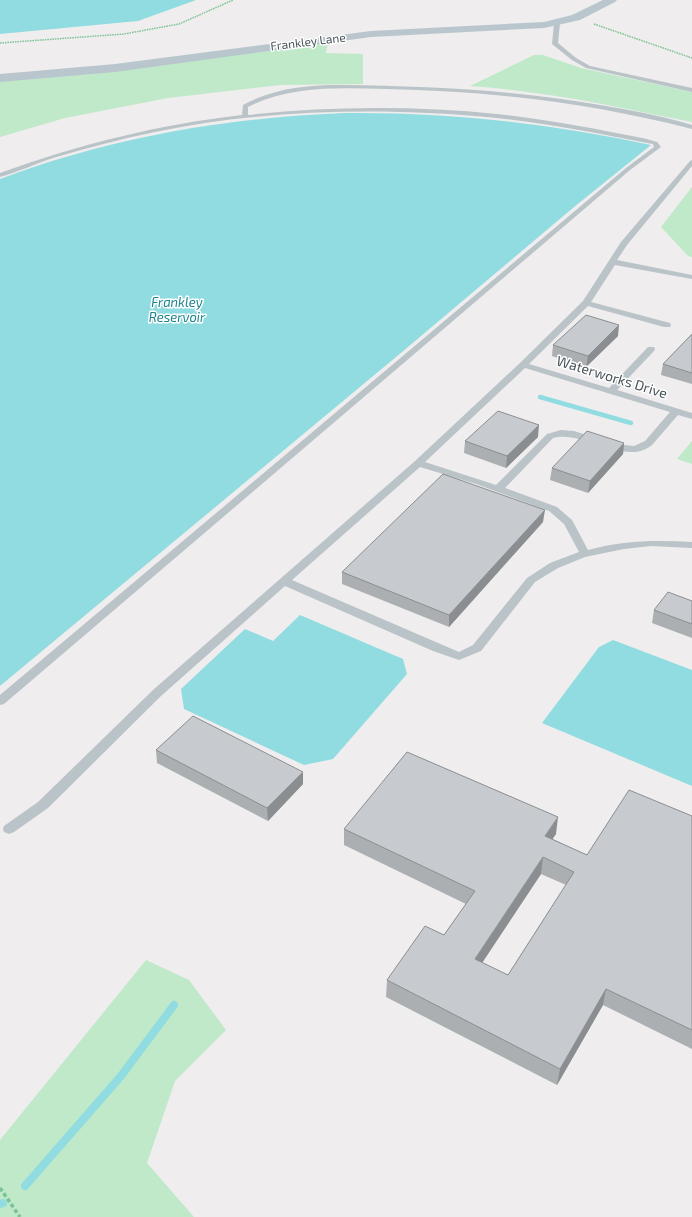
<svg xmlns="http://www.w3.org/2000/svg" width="692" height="1217" font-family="'Exo 2',sans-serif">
	<rect width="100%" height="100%" fill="#efeded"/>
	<path fill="#bfe9c9" d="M328 41 326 53 363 54V84L280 85 168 98 65 118 0 137V80Z
		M534 55H543L581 68 692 92V122C619 107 545 91 470 86Z
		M692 187V257L688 256 661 227Z
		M692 441V464L677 459Z
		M146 960 189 980 226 1030 175 1081 147 1163 194 1217H0V1140Z"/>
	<path fill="#91dce1" d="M0 0H196L138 21 0 34Z
		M344 113C448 112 549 123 651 145L574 207 402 352 0 686V179C112 137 225 118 344 113Z
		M300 615 403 659 407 674 333 759 304 765 184 709 181 689 245 629 273 641Z
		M613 640 692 670V786L542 723 599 647Z"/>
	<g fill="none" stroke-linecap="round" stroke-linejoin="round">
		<path stroke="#91dce1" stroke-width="4.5" d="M540 397 631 423"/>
		<path stroke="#91dce1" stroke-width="8" d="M25 1186 121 1076 174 1005
			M0 1204 3 1203"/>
		<path stroke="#7bc295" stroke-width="1.5" stroke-dasharray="1.5 1" stroke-linecap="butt" d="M594 24 692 58
			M0 43 124 34 179 24 233 0"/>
		<path stroke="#7bc295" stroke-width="3.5" stroke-dasharray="4 2.5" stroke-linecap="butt" d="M0 1188 20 1217"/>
		<path fill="#b9c3c8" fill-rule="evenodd" d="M557 21 560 23 558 43 576 58 590 66 692 88V92L586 68 572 60 552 44 554 23Z
			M342 85C429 86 514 90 600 105 631 110 662 116 692 125V129C592 103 490 91 387 89 340 88 291 85 248 107V115C331 106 415 106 497 114 547 119 597 129 647 139L657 142 661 147 630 170 4 704 0 705V695L626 168 654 147 653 144 647 143C597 133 547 123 497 118 387 107 264 109 155 132 121 139 86 148 53 158 35 164 18 172 0 177V173C81 144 156 125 242 115L243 105C274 88 307 85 342 85Z
			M692 160V166L627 245 617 260 692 275V279L615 265 591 302 670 323 671 325 670 327H664L588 306 529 364 609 388 648 347H654L655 349 654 351 617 390 692 413V419L678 415 652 445C625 467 585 430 553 438L505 488 557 507 572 520 588 550C623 540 657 540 692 542V548L651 546 624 549 585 557 558 568 535 582 481 651 459 660 433 651 285 586 161 696 48 808 14 832 9 834 4 832 3 829 4 826 38 802 153 690 415 461 520 363 583 301 621 242 690 161ZM525 368 670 412 645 441 634 446 615 444 574 431 561 430 547 434 496 485 425 462ZM420 467 476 484 549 511 564 524 579 552 550 563 527 578 473 645 459 652 292 580Z"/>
		<path fill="#bac6cd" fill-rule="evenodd" d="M603 0H617L615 2 580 20 544 28 371 37 115 72 0 82V74L115 64 371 31 544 22 572 15Z"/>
	</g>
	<path fill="#abafb2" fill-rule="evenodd" d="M692 334V384L661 375 663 364Z
		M618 336 586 367 552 356 553 345Z
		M538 437 506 468 464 453 465 441Z
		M624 443 623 454 588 493 550 480 552 468Z
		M543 522 449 627 342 584V572Z
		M692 601V638L652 623 654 610Z
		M156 750 303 784 268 821 157 763Z
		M692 816V1049L603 1005 557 1085 386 997 387 980 444 935 466 904 344 845V829L556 834 552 839 587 855ZM541 874 566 885 508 975 482 963Z"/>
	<path fill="#8b8e91" d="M619 325 618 336 586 367 588 356Z
		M539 425 538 437 506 468 507 456Z
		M624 443 623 454 588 493 590 481Z
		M545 510 543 522 449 627V615Z
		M303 772V784L268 821 267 808Z
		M558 817 556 834 543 853 545 836Z
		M543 857 541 874 474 975 475 959Z
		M606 989 603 1005 557 1085 560 1069Z"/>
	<path fill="#c7cbcf" stroke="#8b8e91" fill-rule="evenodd" d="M586 315 619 325 588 356 553 345Z
		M692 334V373L663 364Z
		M498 411 539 425 507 456 465 441Z
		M587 431 624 443 590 481 552 468Z
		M443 474 545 510 449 615 342 572Z
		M668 592 692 601V624L654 610Z
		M193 716 303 772 267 808 156 750Z
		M407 752 558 817 545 836 587 855 629 790 692 816V1030L606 989 560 1069 387 980 425 926 444 935 475 891 344 829ZM543 857 574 872 508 975 475 959Z"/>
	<g text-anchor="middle" stroke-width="3" stroke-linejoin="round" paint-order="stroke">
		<g font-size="12" fill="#475258" stroke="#fff">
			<text transform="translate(308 42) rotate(-7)" y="4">Frankley Lane</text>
		</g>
		<g font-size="13" font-style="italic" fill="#1b8289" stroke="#fff">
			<text x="177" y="307">Frankley<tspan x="177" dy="15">Reservoir</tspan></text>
		</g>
		<g font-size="14" fill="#475258" stroke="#fff">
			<text transform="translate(612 377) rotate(17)" y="5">Waterworks Drive</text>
		</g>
	</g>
</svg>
